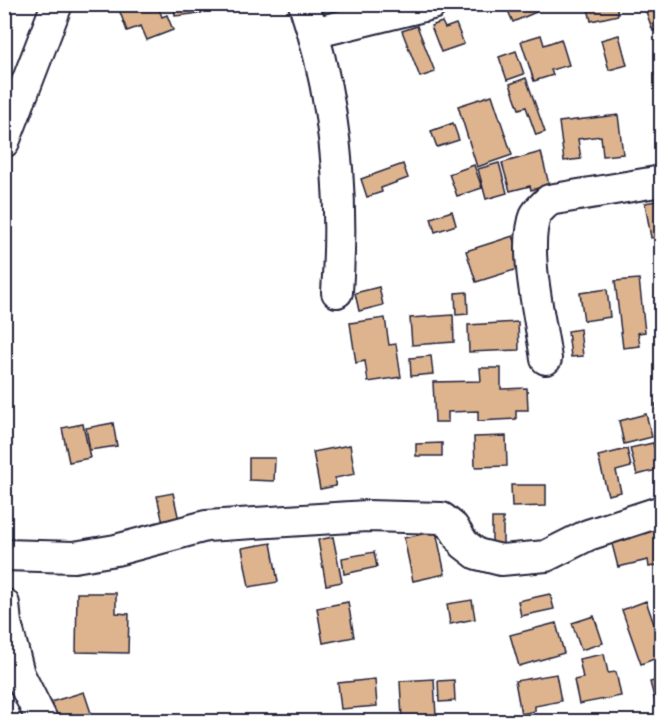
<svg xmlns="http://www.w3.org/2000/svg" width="666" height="726" font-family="'Balsamiq Sans',sans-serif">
	<rect width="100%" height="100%" fill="#fff"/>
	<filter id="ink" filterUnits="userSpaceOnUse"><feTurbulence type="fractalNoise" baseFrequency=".0167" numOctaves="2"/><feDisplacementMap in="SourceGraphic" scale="12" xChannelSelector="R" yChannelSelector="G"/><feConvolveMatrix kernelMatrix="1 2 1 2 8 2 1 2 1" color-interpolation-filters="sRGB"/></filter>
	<g filter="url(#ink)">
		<path fill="#deb48f" stroke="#22223b" stroke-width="1.5" d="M117 4H157L162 17 167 15 173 30 147 40 141 26 127 31Z
			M174 4H200L201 13 175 16Z
			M505 4H533L536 12 513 22Z
			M587 4H616L618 15 591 21Z
			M648 4H662V28L653 31 644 6Z
			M442 22 445 28 456 24 464 44 441 52 431 26Z
			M417 26 435 72 420 77 402 31Z
			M541 35 544 45 561 39 569 65 551 70 553 75 534 81 521 41Z
			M619 35 627 65 609 70 601 40Z
			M516 51 524 74 507 80 499 57Z
			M662 71V92L655 73Z
			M526 78 545 132 536 135 526 107 519 109 510 84Z
			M492 95 512 155 477 167 458 106Z
			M618 115 623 154 603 156 601 136 578 139 581 159 564 161 559 122Z
			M453 123 459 140 437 147 431 131Z
			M541 152 549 185 531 190 530 186 510 191 502 163Z
			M499 163 507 193 486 199 478 169Z
			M403 164 408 178 381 188 382 192 367 197 361 179Z
			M474 165 482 188 457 196 449 174Z
			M662 200V236L651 238 645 203Z
			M452 211 456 225 435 232 431 218Z
			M513 236 524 267 476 282 466 251Z
			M639 279 645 332 638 333 640 346 623 348 615 281Z
			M379 287 383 305 359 311 355 293Z
			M607 289 610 317 584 321 580 293Z
			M467 292 468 314 456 315 455 293Z
			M453 315 454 342 412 345 410 318Z
			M385 318 389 345 396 344 401 377 368 382 365 361 356 363 350 323Z
			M518 322 519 350 469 352 468 325Z
			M580 329 583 356 571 357 568 331Z
			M431 356 433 374 411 376 410 358Z
			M480 368H501V389L527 388 528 410H516V419L478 421V411L448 412V422H435L433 382 481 381Z
			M662 403V432L655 404Z
			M646 414 652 437 624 444 619 421Z
			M113 423 117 446 90 450 86 428Z
			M83 424 90 458 69 462 62 428Z
			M506 436 507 466 475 467 474 437Z
			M442 443V456H416V444Z
			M653 443 660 469 637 475 630 448Z
			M350 445 355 474 335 478 336 486 320 489 313 452Z
			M627 449 631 467 616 471 621 492 608 495 598 456Z
			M249 458H275L274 481 249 480Z
			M511 485H546V506L512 507Z
			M173 493 180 525 164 528 157 496Z
			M492 518H503V545H492Z
			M662 524V564L649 567 648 560 618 567 610 536Z
			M436 531 445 574 413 581 404 538Z
			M333 537 342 582 326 585 318 540Z
			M271 543 278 582 249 587 242 548Z
			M374 552 377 567 344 574 342 558Z
			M77 593H116V613L129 614 128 653 76 652Z
			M550 594 554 609 521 616 518 601Z
			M472 600 475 619 450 624 447 604Z
			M646 601 655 627 662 625V656L641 664 622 610Z
			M348 602 354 637 323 643 317 608Z
			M594 616 603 643 581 650 572 623Z
			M556 623 564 653 519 666 510 635Z
			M604 654 608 673 616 672 621 696 579 704 574 680 583 678 579 659Z
			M556 674 561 701 535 706V711L521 714 515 681Z
			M375 679 377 706 341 709 338 683Z
			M434 679 436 717 402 719 400 681Z
			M662 679V708L657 709 650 682Z
			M454 680 455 701 439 702 438 681Z
			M84 692 91 713 63 722H50L44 704Z"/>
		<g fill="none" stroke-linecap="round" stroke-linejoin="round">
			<defs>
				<path id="minor" d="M304 4C335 96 344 196 337 292
					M313 33 432 4
					M4 142 57 4
					M546 359C541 321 522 248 536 214 539 209 545 204 549 200L662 181
					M4 555 74 557 116 550 206 526 367 516 442 518 453 527 464 544 477 554 501 560 546 556 588 535 662 511
					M4 604 6 623 19 674 43 722"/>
			</defs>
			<use href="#minor" stroke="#22223b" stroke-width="34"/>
			<use href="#minor" stroke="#fff" stroke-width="30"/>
		</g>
	</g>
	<rect width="666" height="726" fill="none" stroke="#fff" stroke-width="24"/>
	<rect x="12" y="12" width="642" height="702" fill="none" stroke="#22223b" stroke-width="2" filter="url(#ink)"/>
</svg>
